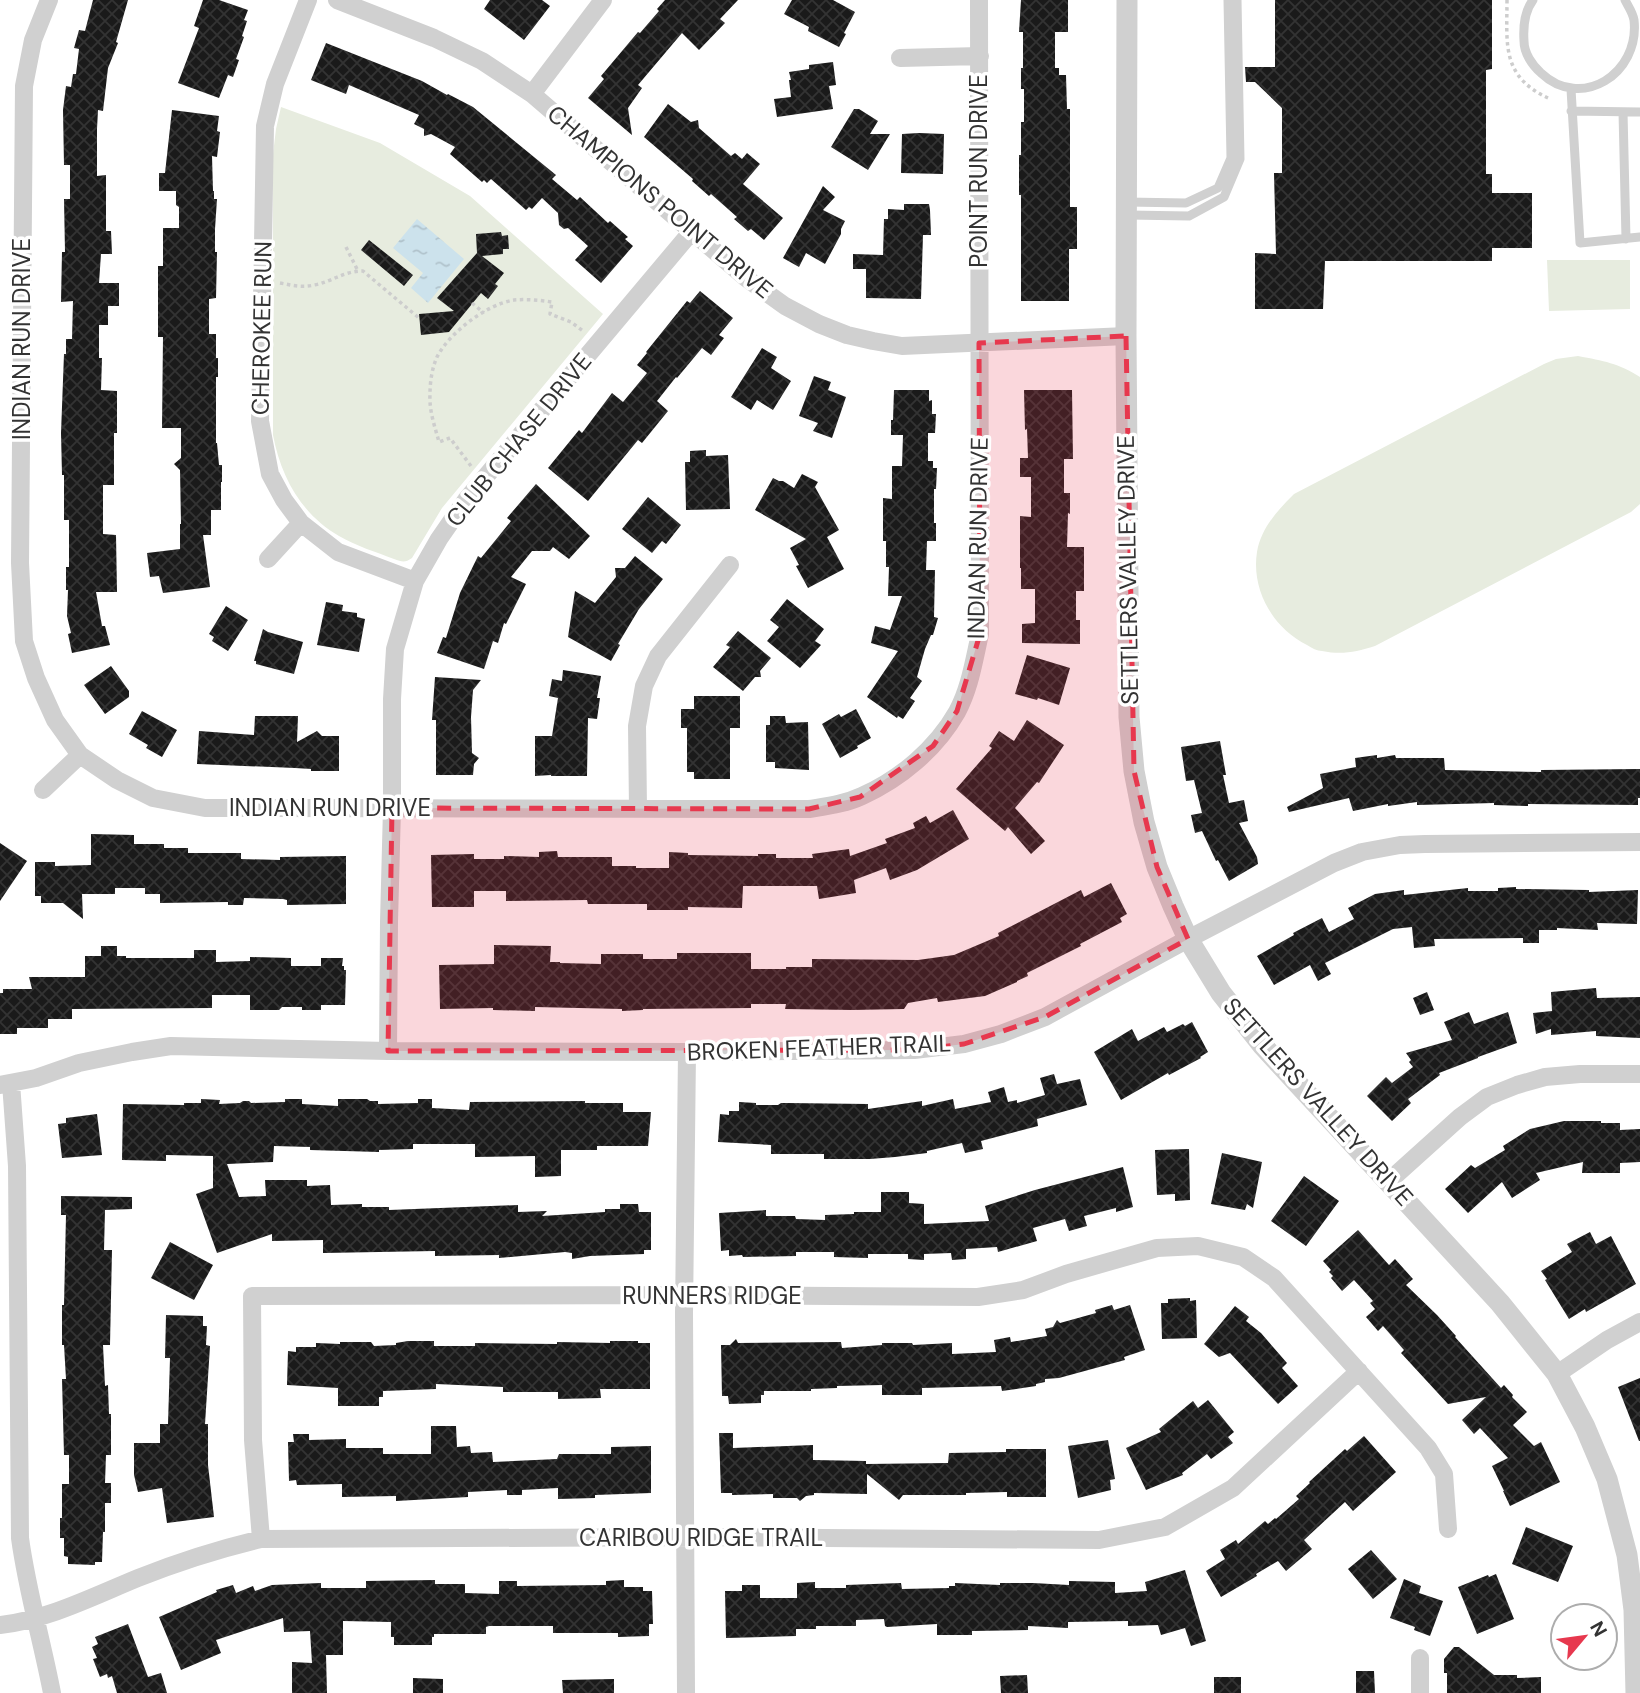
<svg xmlns="http://www.w3.org/2000/svg" width="1640" height="1693" font-family="'DM Sans',sans-serif">
	<defs>
		<pattern id="water-ripples" width="26" height="14" patternUnits="userSpaceOnUse" patternTransform="scale(1.75)"><rect width="26" height="14" fill="#cce2ec"/><path d="M2 4q2-2 4 0t4 0M15 11q2-2 4 0t4 0" fill="none" stroke="#b0c2cb"/></pattern>
		<pattern id="building-cross-hatch" width="8" height="8" patternUnits="userSpaceOnUse" patternTransform="scale(1.75)"><rect width="8" height="8" fill="#1a1a1a"/><path d="M0 0l8 8M0 8l8-8" fill="none" stroke="#333"/></pattern>
	</defs>
	<rect width="100%" height="100%" fill="#fff"/>
	<path fill="#e7ecdf" d="M281 107 380 143 470 196 603 314 442 508 412 558C405 563 402 562 394 559 376 552 356 546 339 536 301 514 281 477 273 435V154L276 129Z
		M1547 260H1630V309L1549 311Z
		M1578 356C1604 361 1618 363 1640 377V504L1631 512 1375 646C1356 652 1342 655 1322 651 1317 651 1312 648 1307 645 1273 628 1251 590 1257 552 1261 528 1278 510 1294 494L1544 364 1556 359Z"/>
	<path fill="url(#water-ripples)" d="M417 219 464 259 428 303 411 288 423 273 393 248Z"/>
	<path fill="url(#building-cross-hatch)" d="M93 0H128L116 42 118 43 108 68 103 111 98 110 97 129V176L106 175V231H111L112 254H101L99 283H119V306H108V325H99V358H102L101 390 117 391V433H114V485H103V534L116 535 117 592H96L102 626H105L110 645 72 653 68 634 71 633 67 616 68 590H66V567H69V520H64V475H62L61 433 64 354H66V339H72L73 301 61 302 62 252H65L64 199H70V165H64L63 110 66 86 71 87 73 74H76L79 49 74 48 79 30 85 31Z
		M203 0H219L248 10 244 20 247 21 242 36 244 37 236 59 239 60 233 77 228 75 219 98 178 83 199 28 194 26Z
		M490 0H542L550 6 524 40 484 9Z
		M665 0H738L720 19 725 23 699 50 682 33 638 85 642 88 628 108 632 135 588 98 604 79 601 76 638 32 640 33 659 11 657 9Z
		M792 0H833L855 12 844 33 846 34 839 47 808 31 809 27 784 14Z
		M1021 0H1068V32H1055V68H1059V75H1066L1067 109H1070V207H1077V249H1069V301H1021V195H1019V155H1021V122H1024V89H1021V68H1023V32H1019Z
		M1275 0H1492V69L1486 70V174H1492V193H1532V248H1492V261H1325L1323 309H1255V253L1276 254 1274 173H1282V108L1255 82H1246L1245 67H1275Z
		M326 43 422 81 447 95 448 94 473 107 556 175 552 179 577 200 580 197 608 223 610 221 628 237 625 239 633 246 601 283 575 260 588 246 568 228 564 229 559 225 558 213 542 198 532 209 529 207 526 210 491 179 487 183 484 180 482 182 450 154 455 147 431 134 424 136V129L414 124 419 115 349 85 346 94 311 80Z
		M833 62 836 85 829 86 833 109 777 117 774 99 791 97 789 80H791L789 72 809 69V65Z
		M668 104 691 122 698 120 699 128 731 156 735 153 742 159 747 153 760 164 743 184 783 218 764 240 751 229 748 231 734 219 737 217 711 194 709 196 692 181 693 179 644 137Z
		M854 109H859L878 121 870 134H890L868 170 831 147Z
		M172 110 219 116 217 131 220 132 217 157 212 156 213 191H214V199H217L215 229V252H217L216 298 209 299V334H216V358H218V377H216V443H217L219 465H222V482H221V510H211V535H203L210 587 163 593 159 576 150 577 147 553 180 549V524H181L180 470 174 464 181 458V428H162L163 337H158V266H163V228H179V207L176 205V191H159V173H165Z
		M919 133 944 134 943 174 901 173 902 134Z
		M823 186 835 197 823 210 845 221 841 229V234L825 264 806 253 799 267 783 258Z
		M904 204H929L930 210 931 235H923L921 299 866 298V269H853V254L883 255 884 219H888V209L904 210Z
		M501 232 502 236 508 235 509 249H503V254L482 256 504 273 495 284 498 286 488 299 481 293 449 332 421 335 419 314 454 311 437 298 477 253 476 234Z
		M369 240 413 275 404 286 361 250Z
		M700 291 733 318 719 335 724 338 711 355 702 348 677 378 676 377 657 401 668 411 642 443 638 440 588 501 548 468 579 430 582 433 612 393 623 402 647 373 637 365 647 353 646 352 687 301 690 303Z
		M762 348 777 357 771 368 791 381 773 410 757 400 751 410 731 397Z
		M814 376 831 382 828 390 846 397 832 438 813 431 818 423 799 416Z
		M894 390H929V401L932 400V414H936L935 433H928V461H933V468H937L936 489H934V523H936V541H927L926 570H935L934 617 938 618 933 635H931L925 649 917 677 922 681 910 698 915 701 903 719 898 716 897 718 867 697 898 651 871 643 875 626 890 630 902 596H888L889 567H886V541H883V498L892 499V466H902L903 435H891V420H893Z
		M1024 390H1072L1073 459H1064V493H1070V514L1068 513 1067 547H1084V591H1076V620H1080V644L1022 643V624L1035 623V589H1021V568H1020V516L1031 517V477H1020V458H1028L1027 429 1025 430Z
		M706 450V456L728 455 730 509 686 510 685 462H690V451Z
		M802 474 818 482 815 487 839 530 827 537 844 569 808 588 796 566 799 565 790 548 806 539 755 510 773 478 779 481H783L794 488Z
		M536 484 590 536 569 559 553 547 550 551H532L511 577 526 584 506 624 504 623 498 643 493 641 484 669 437 653 443 637 446 638 460 593 478 556 481 558 511 521 507 518Z
		M648 497 681 525 666 544 662 541 652 553 622 529Z
		M635 556 663 579 639 609 618 644 620 645 611 661 568 637 575 591 595 603 616 577 615 568H625Z
		M787 599 824 629 815 641 821 645 800 668 767 641 779 627 770 620Z
		M326 602 343 605 342 611 357 613V617L365 619 359 652 317 645Z
		M226 606 248 620 228 651 212 641 214 637 209 634Z
		M263 629 268 632 303 642 294 674 256 664V661H254Z
		M738 631 771 658 760 671 761 677H755L743 691 713 667 730 647 726 645Z
		M1027 655 1070 668 1059 705 1038 698 1037 700 1015 694Z
		M111 666 129 691V697L105 714 84 685Z
		M563 670 601 676 597 698H600L597 719 588 718 587 776H551V775L535 776V736H552L558 698 549 696 552 679 562 681Z
		M435 677 481 680 473 690 471 717 472 753 479 758 474 764 473 775H436V720H432Z
		M694 696H740V728H730V779H694V772H687V728H681V709H694Z
		M856 709 871 738 857 746 858 748 840 758 822 724 839 714 841 717Z
		M142 711 177 730 162 757 146 748 148 745 129 734Z
		M255 716H298L297 742 317 731 322 736H339V771H311V769L295 768 197 764 199 731 254 735Z
		M770 716H785L786 723 808 722 809 770 775 768V762H766V725H770Z
		M1027 720 1064 745 1039 783 1037 782 1015 808 1045 841 1031 854 1008 827 1005 831 956 789 992 748 989 746 999 731 1014 741Z
		M1220 741 1226 775H1223L1229 803 1244 800 1248 821 1239 823 1257 857 1258 864 1229 881 1218 860 1216 861 1202 831 1195 833 1191 815 1202 813 1194 780 1186 781 1181 747Z
		M1377 755V758L1395 755 1396 758H1444L1445 770 1541 772V770L1640 769V798H1638V805L1528 804V806L1494 805V803L1417 805V802L1388 806V804L1353 811 1349 798 1289 812 1287 807 1323 788 1320 774 1356 767 1355 758Z
		M953 810 969 839 917 870 890 880 886 868 854 880 856 893 819 899 817 886H743L742 908 688 907V910H647V904H588L587 900 506 901V891H474V907H432L431 855 474 854V859H504V856L539 857V852L557 851 558 857H612V866H636V868H669V852L688 853V855L758 856V854H776V858H813L812 854 849 849 850 856 887 843 885 839 915 828 913 823 926 816 930 823Z
		M91 834 134 835V844H164V848H188V853H241V859L280 860V857L346 856V904L287 905V900L283 899 244 898 243 905H228V902L160 903V894H145V888H115V894H82L83 919 63 903H41V896H35V862H55V866L91 865Z
		M0 843 27 861 0 901Z
		M1111 883 1127 914 1120 918 1122 922 1080 944 1081 946 1027 973 1028 976 1017 981V982L985 996 938 1002 937 998 908 1003 904 1009 852 1010 785 1009 786 1004H751V1008L643 1009V1010L622 1011V1009L535 1007V1011L493 1010V1008L440 1009 439 965 494 964V945L551 946 550 962H560V963L601 964V954H643V959H677V953H751V969H786V967H812V959L918 960 954 955 999 936 998 933 1081 890 1084 897Z
		M1516 887V889L1589 890V892L1638 890 1637 924 1597 923 1598 930 1557 928V930H1539V943H1523V938L1434 939 1435 946 1414 948 1412 927 1393 929 1325 963 1331 974 1318 981 1310 965 1274 985 1257 956 1294 935 1293 933 1322 918 1329 932 1354 919 1348 908 1375 894 1404 890V895L1468 888V891H1498V888Z
		M101 946H117V956H126V958H194V950H216V962L250 961V957L291 958V966H321V958H343L342 966H344V970H346L345 1005H321V1010H302V1007H282L279 1010H250V995H212V1008L72 1009V1019H48V1028H17V1034H0V993H3V989H32L29 977H85V956H101Z
		M1596 988 1597 998 1640 997V1038L1596 1036V1031L1551 1035V1029L1536 1034 1533 1013 1552 1011 1551 992Z
		M1427 992 1434 1010 1420 1015 1413 998Z
		M1469 1012 1474 1024 1508 1012 1517 1043 1478 1057V1058L1439 1073 1440 1075 1408 1099 1411 1103 1392 1121 1367 1096 1386 1077 1392 1083 1413 1067 1409 1062 1411 1060 1406 1053 1452 1040 1444 1022Z
		M1192 1022 1208 1052 1200 1057 1201 1058 1169 1075 1168 1073 1121 1100 1094 1052 1132 1029 1138 1041 1164 1027 1167 1032 1183 1024 1185 1026Z
		M1054 1074 1057 1084 1080 1079 1087 1105 1037 1119 1038 1126 981 1141 983 1149 965 1153 962 1143 927 1151V1153L895 1157 870 1159H824V1154H771V1145L718 1142 720 1114 729 1115V1111H739V1102L756 1103V1105H778L781 1103H787L868 1104V1109L922 1101V1106L953 1099 955 1109 991 1102 988 1092 1004 1087 1008 1102 1017 1100V1103L1045 1095 1040 1078Z
		M201 1099 220 1100 219 1104 240 1103 243 1101H249L251 1103 285 1102V1099H302V1104L338 1106V1099H367L370 1101H378V1104L418 1103V1099H432V1108L469 1110 470 1102 585 1101V1103H623V1112H651L648 1146H597V1150H561V1176L535 1177V1156L475 1157V1144H413V1149L379 1150V1152L310 1150V1147L274 1146 273 1162 227 1164 239 1197 266 1196 265 1180H307V1186L330 1185 331 1205 362 1204V1207H389V1210L518 1205V1212L547 1211 542 1216 605 1212V1209H620V1204H638L639 1212H651V1250H644V1254L590 1256 572 1259V1253L565 1252 499 1258V1255L435 1256V1251L323 1253V1240L272 1241V1234L217 1253 196 1194 213 1188V1156L166 1155V1161L122 1160 123 1104 184 1105V1103H201Z
		M97 1114 102 1155 62 1158 58 1124 66 1123V1118Z
		M1564 1121H1601V1123H1620V1130L1640 1129V1162L1620 1163V1173H1582L1583 1162 1536 1173 1540 1180 1512 1198 1502 1182 1468 1213 1445 1189 1471 1165 1475 1168 1505 1150 1503 1146 1530 1129Z
		M1189 1149 1190 1200 1175 1201V1194L1157 1195 1155 1150Z
		M1222 1153 1262 1162 1253 1208 1247 1204 1245 1210 1211 1204Z
		M1123 1167 1133 1207 1116 1212V1208L1084 1216 1087 1226 1069 1231 1065 1219 1033 1228 1037 1241 998 1252 997 1247 966 1249V1259L952 1260 951 1253 924 1254V1260L908 1259V1254H868V1258L834 1257V1252H796V1256L743 1257 742 1255 729 1256V1250L721 1251 719 1213 766 1210V1216H795L796 1219 825 1220V1215L854 1214V1212H881V1192H909V1203L924 1204V1224L989 1221 985 1206 1035 1190Z
		M1304 1176 1339 1201 1306 1246 1271 1221Z
		M61 1196 132 1197V1209L105 1210 104 1250H112L110 1345H103L105 1386 108 1385 109 1414H111V1455H106L105 1483H111V1503H105V1532H103L102 1562H95V1565L68 1564V1557L64 1556V1538H60V1518H62V1484H69V1455H64L62 1379H66L64 1345H62V1305H64L66 1215H61Z
		M1358 1230 1389 1265 1395 1259 1413 1279 1406 1285 1437 1315 1456 1336 1455 1337 1501 1388 1504 1385 1513 1395 1512 1397 1527 1412 1513 1425 1534 1446 1541 1442 1560 1482 1510 1506 1503 1491H1504L1492 1466 1508 1458 1480 1428 1474 1434 1462 1420 1486 1397 1448 1404 1401 1353 1404 1350 1383 1326 1378 1331 1366 1317 1375 1309 1370 1303 1373 1301 1354 1280 1342 1291 1331 1278 1333 1276 1329 1272 1331 1270 1323 1261Z
		M1590 1232 1596 1244 1611 1236 1636 1284 1586 1312 1585 1309 1569 1319 1545 1280 1547 1279 1541 1271 1572 1252 1567 1244Z
		M170 1242 213 1265 194 1300 151 1278Z
		M1190 1298V1301L1196 1300 1197 1338 1162 1339 1161 1303H1168V1299Z
		M1112 1305 1114 1310 1130 1305 1145 1350 1124 1357 1125 1360 1059 1378 1045 1379V1382L1036 1384V1386L1002 1391 1001 1386 922 1388V1395H882V1385L837 1386V1388L811 1389V1391H764V1395H761V1403L729 1404 728 1396H722L721 1345H730L736 1339 738 1343 841 1342 842 1348 882 1345V1343H912L913 1345 952 1343V1354L996 1352 994 1340 1010 1337 1011 1342 1047 1336 1045 1329 1053 1327 1057 1320 1060 1323 1096 1313 1095 1310Z
		M1235 1306 1249 1317 1246 1321 1261 1333 1287 1363 1282 1368 1298 1386 1278 1404 1230 1353 1219 1357 1204 1344Z
		M166 1315 203 1316V1326H207L206 1345 210 1346 205 1424H208V1465L214 1517 167 1523 162 1488 138 1492 134 1475V1443H160V1424H168L170 1358H165Z
		M408 1341H434V1346H475V1343L557 1344V1342L610 1343V1341H638V1343H650V1389H600L601 1398 558 1399V1392H503V1387L436 1384V1389L383 1391V1397H379V1406H338V1388L287 1385 288 1351 296 1352V1347H316V1343L340 1344V1342H371L374 1346 396 1345V1343Z
		M1640 1378V1441H1639L1618 1387Z
		M1208 1400 1234 1432 1228 1437 1233 1443 1211 1459 1207 1454 1182 1473 1183 1475 1146 1490 1126 1448 1161 1432 1159 1429 1193 1401 1198 1408Z
		M431 1426H456L457 1447 470 1446 471 1453 492 1452 493 1462 557 1459 559 1454H611V1447L651 1446V1493L595 1495V1498L558 1499V1488L522 1490V1495H507V1490L468 1492V1497L396 1501V1496L342 1497V1484L297 1485 296 1480 289 1481 288 1442H294L293 1434H309V1440L346 1439V1448H383V1454H431Z
		M719 1433H733V1448L813 1445V1460L866 1461V1464L948 1463 949 1453 1006 1452V1449H1046V1497H1007V1492L966 1493V1495H903L899 1500 867 1474V1494L814 1493V1495L806 1496 800 1501 797 1498H773V1494L732 1495V1493H721Z
		M1364 1436 1396 1472 1353 1511 1345 1502 1304 1540 1312 1549 1286 1571 1278 1561 1256 1574 1257 1576 1221 1597 1206 1571 1225 1559 1220 1550 1236 1540 1238 1544 1265 1521 1268 1524 1275 1518 1276 1519 1299 1499 1296 1496 1310 1483 1309 1482 1345 1449 1347 1451Z
		M1108 1440 1115 1479 1110 1480 1111 1490 1078 1498 1068 1446Z
		M1526 1527 1573 1546 1558 1582 1512 1564Z
		M1371 1550 1397 1579 1373 1599 1348 1569Z
		M1185 1570 1206 1641 1191 1646 1185 1628 1161 1635 1158 1625 1128 1626V1621L1068 1622V1628L1028 1626V1630L972 1631V1635H937V1624L887 1627 885 1626 884 1619 856 1620V1626H816V1629H796V1636L726 1638 725 1591H742V1585H760V1598H797V1583L815 1582V1588H846V1585L901 1583 902 1589 949 1588V1586H955V1583L1000 1585V1583H1033L1069 1585V1581L1115 1582V1593L1147 1591 1145 1582Z
		M1496 1574 1514 1619 1477 1634 1458 1587 1488 1575 1489 1577Z
		M1404 1579 1421 1586 1419 1593 1443 1601 1430 1636 1414 1630 1415 1627 1390 1618Z
		M435 1580V1584H465V1593L499 1594V1581H517V1586L606 1585V1581L624 1580V1587H643V1591H652L653 1624H649V1636L618 1637V1633H553V1626H489L486 1627V1634H434V1637H432V1645H394V1637H391V1622L343 1621V1655H326L327 1693H292V1662L312 1663 310 1631 284 1632 283 1618 216 1640 221 1653 181 1670 159 1617 217 1592 216 1590 233 1585 236 1593 253 1586 255 1591 272 1585 321 1583V1588H366V1581Z
		M128 1624 148 1677 161 1673 167 1693H117L112 1676 108 1678 107 1674 100 1677 93 1659 97 1658 92 1647 98 1644 95 1637Z
		M1454 1647H1459L1494 1675H1517V1678L1541 1677V1693H1447V1673H1444V1659Z
		M1356 1671H1374L1375 1693H1356Z
		M1027 1675 1028 1693H1001L1000 1676Z
		M1214 1677H1241V1693H1214Z
		M413 1678 443 1679V1693H413Z
		M614 1679V1693H563L562 1680Z"/>
	<g fill="none" stroke-linecap="round" stroke-linejoin="round">
		<path stroke="#cdcdcd" stroke-width="3.5" stroke-dasharray="3.5 3.5" stroke-linecap="butt" d="M1507 0C1507 44 1501 76 1548 98
			M346 247 358 271
			M280 283C291 285 302 288 314 285 332 282 343 271 363 271L419 318
			M472 303 484 313
			M471 466 450 438 439 442C435 427 429 411 430 394 430 382 432 368 437 357 449 333 487 304 514 300 526 299 539 300 552 302L550 314 571 322 583 331"/>
		<path stroke="#d0d0d0" stroke-width="9" d="M1533 0C1524 12 1523 26 1524 41 1524 53 1532 65 1541 73 1581 111 1640 74 1634 20 1633 13 1628 6 1625 0
			M1571 89 1580 243 1640 237
			M1571 111 1640 112
			M1623 112 1626 239
			M1127 202 1186 203 1218 188 1231 158 1228 0
			M1128 215 1189 216 1224 197 1240 159 1237 0"/>
		<path stroke="#d0d0d0" stroke-width="18" d="M49 0 33 40 24 86 20 563 24 641 36 678 55 720 80 755 117 780 153 798 205 808 809 809C827 806 845 804 862 796 900 779 936 749 957 712 970 688 974 660 980 634L979 0
			M308 0 275 84 265 126 260 421 270 474 284 500 301 523 338 552 415 581
			M337 0 434 38 482 61 532 94 746 278 785 306 819 324 847 335 873 341 902 346 1126 336
			M900 58 980 56
			M532 94 603 0
			M268 559 301 523
			M43 790 80 755
			M638 809 637 726 644 686 658 656 730 565
			M388 1051 389 922 392 808V699L395 649 415 581 439 539 466 500 692 231
			M11 1083 17 1166 20 1538C27 1590 42 1641 52 1693
			M0 1085 36 1078 79 1063 132 1052 171 1046 388 1051 687 1052 914 1050 964 1044 1001 1034 1045 1017 1188 939 1334 863 1362 852 1400 845 1425 844 1640 842
			M1389 1181 1460 1117 1487 1097 1517 1085 1545 1077 1580 1074H1640
			M1557 1374 1607 1340 1640 1322
			M261 1539 253 1440 252 1296 684 1295 978 1297 1023 1290 1066 1274 1157 1248 1198 1246 1243 1257 1274 1278 1428 1448 1444 1474 1448 1529
			M0 1625C47 1620 94 1596 138 1578 178 1562 219 1549 261 1539L701 1537 1099 1540 1165 1527 1233 1488 1359 1371
			M686 1693 684 1314 687 1052
			M1420 1693V1658"/>
		<path stroke="#d0d0d0" stroke-width="21" d="M1127 0 1126 336 1129 717 1134 771 1144 822 1157 867 1173 906 1188 939 1221 993 1263 1046 1500 1303 1557 1374 1585 1427 1607 1479 1627 1555 1634 1610 1636 1693"/>
	</g>
	<path fill="#e7384e" fill-opacity="0.2" stroke="#e7384e" stroke-width="5" stroke-dasharray="14 9" stroke-linejoin="round" d="M1126 336 1134 771 1157 867 1188 939 1045 1017 964 1044 914 1050 388 1051 392 808 809 809 860 797 933 746 957 711 980 634 979 343Z"/>
	<g text-anchor="middle" stroke-width="7" stroke-linejoin="round" paint-order="stroke">
		<g font-size="24" fill="#333" stroke="#fff">
			<text transform="translate(979 171) rotate(-90)" y="8">POINT RUN DRIVE</text>
			<text transform="translate(660 202) rotate(40)" y="8">CHAMPIONS POINT DRIVE</text>
			<text transform="translate(262 328) rotate(-89)" y="8">CHEROKEE RUN</text>
			<text transform="translate(22 339) rotate(-90)" y="8">INDIAN RUN DRIVE</text>
			<text transform="translate(519 440) rotate(-51)" y="8">CLUB CHASE DRIVE</text>
			<text transform="translate(978 538) rotate(-89)" y="8">INDIAN RUN DRIVE</text>
			<text transform="translate(1128 570) rotate(-91)" y="8">SETTLERS VALLEY DRIVE</text>
			<text x="330" y="816">INDIAN RUN DRIVE</text>
			<text transform="translate(819 1048) rotate(-2)" y="8">BROKEN FEATHER TRAIL</text>
			<text transform="translate(1318 1102) rotate(48)" y="8">SETTLERS VALLEY DRIVE</text>
			<text x="712" y="1304">RUNNERS RIDGE</text>
			<text x="701" y="1546">CARIBOU RIDGE TRAIL</text>
		</g>
	</g>
	<g transform="translate(1584 1637) rotate(61)"><circle r="33" fill="#ffffff" stroke="#adadad" stroke-width="2"/>
	<path d="M0-5L12 26L0 18L-12 26Z" fill="#e7384e"/>
	<text y="-10" font-size="19" font-weight="bold" text-anchor="middle" fill="#333333">N</text>
	</g>
</svg>
